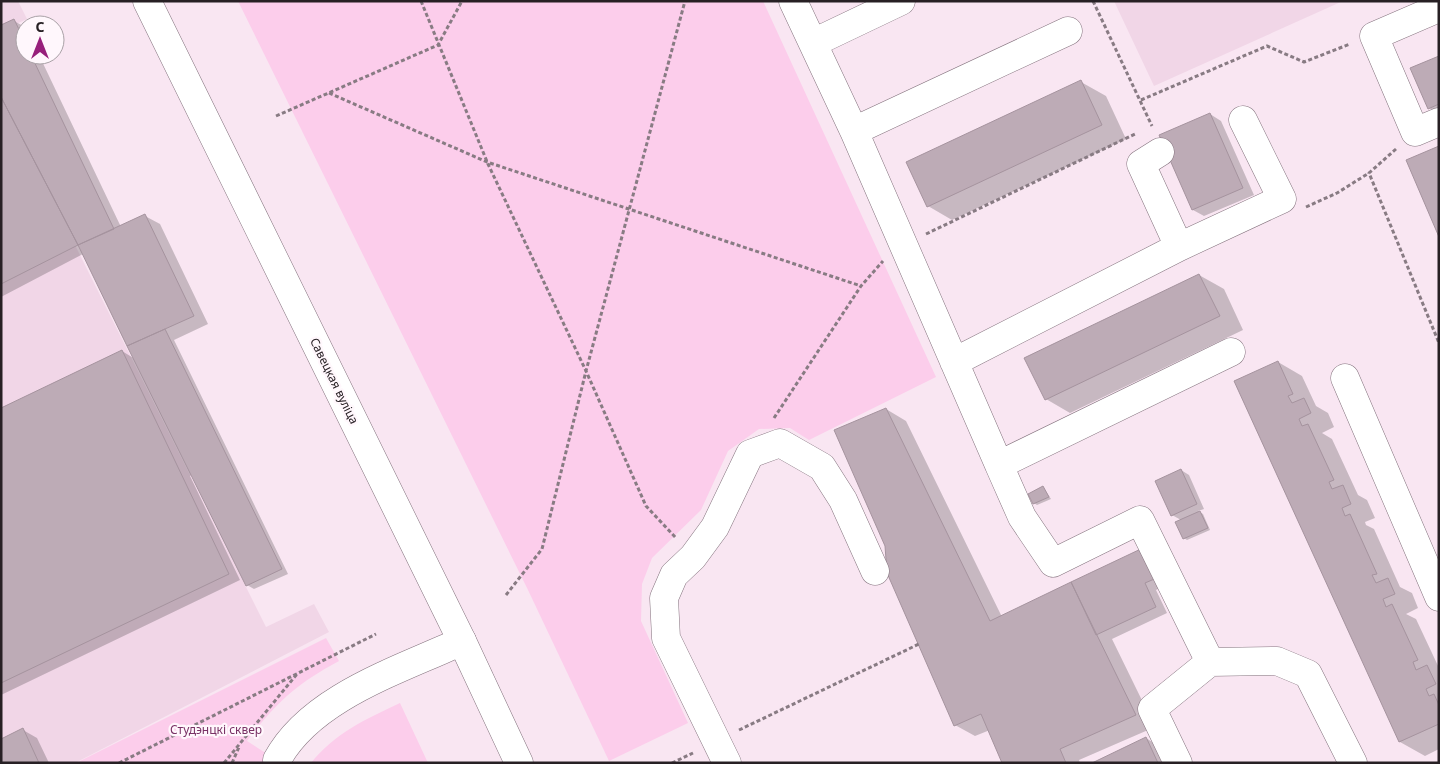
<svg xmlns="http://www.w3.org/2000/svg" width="1440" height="764" font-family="'Noto Sans',sans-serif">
	<rect width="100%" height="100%" fill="#f9e6f2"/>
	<path fill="#f1d6e7" d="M1 1H18L27 19 1 31Z
		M1114 1H1343L1154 86Z
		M1 97 266 627 314 604 329 632 75 763H1Z"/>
	<path fill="#fccdeb" d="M238 1H763L936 377 809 440 790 428 759 429 728 451 701 510 652 558 642 584 641 621 688 723 609 761 528 590Z
		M326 638 339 661C296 684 276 703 247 741L281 763H76Z
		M400 703 428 763H311C335 733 366 719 400 703Z"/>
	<path fill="#0003" d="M14 21 25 27V55H39L121 227 145 216 160 224 208 324 174 340 288 574 254 589 247 585 192 475 190 476 240 580 1 695V409L122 351 135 359 83 254 1 297V27Z
		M1439 57V114L1429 108Z
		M1081 82 1106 96 1126 139 952 220 928 206Z
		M1210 114 1221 121 1254 195 1204 216 1193 210Z
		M1199 275 1224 289 1243 330 1070 413 1046 399Z
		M1278 362 1302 376 1316 406 1328 413 1334 427 1322 433 1332 439 1358 495 1367 500 1375 518 1365 522 1366 525 1374 529 1400 587 1412 593 1418 608 1406 614 1416 619 1439 668V749L1425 756 1400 742 1235 382Z
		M886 409 906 421 1002 617 1145 549 1170 583 1156 590 1167 613 1112 639 1155 727 1079 760 1080 763H1004L990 730 975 736 955 725Z
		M1181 470 1189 475 1204 509 1198 511 1203 514 1210 530 1187 540 1184 538 1181 520 1172 515Z
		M1043 487 1051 499 1037 505 1034 503Z
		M23 730 37 738 49 763H1Z
		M1146 738 1160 747 1168 763H1095Z"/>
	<path fill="#bdabb6" stroke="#a5939e" d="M14 19 25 42V55H31L114 229 78 245 1 97V25Z
		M1439 56V104L1428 109 1410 68Z
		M1081 80 1102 125 927 207 906 162Z
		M1 97 78 245 1 284Z
		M1210 113 1243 188 1192 210 1159 135Z
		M1439 146V237L1406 160Z
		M145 214 194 316 127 346 78 245Z
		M1199 274 1220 316 1045 400 1024 358Z
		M165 329 282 569 246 586 127 346Z
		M122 350 229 574 1 683V408Z
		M1278 361 1293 394 1288 396 1292 403 1304 398 1311 413 1299 419 1302 426 1308 424 1334 480 1329 482 1332 489 1343 485 1351 504 1342 508 1345 516 1350 514 1377 574 1372 575 1376 583 1388 578 1395 594 1383 599 1386 607 1392 604 1418 660 1413 662 1416 670 1427 665 1436 684 1426 689 1429 696 1434 694 1439 705V724L1399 742 1234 381Z
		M886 408 990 621 1071 582 1136 715 1060 749 1066 763H1002L981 714 954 726 887 573 885 546 834 430Z
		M1181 469 1197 504 1171 516 1155 481Z
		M1043 486 1049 497 1033 504 1028 494Z
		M1200 511 1208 528 1183 539 1175 522Z
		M1145 547 1159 577 1145 583 1156 607 1096 635 1071 582Z
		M23 728 39 763H1V739Z
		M1146 737 1158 763H1092Z"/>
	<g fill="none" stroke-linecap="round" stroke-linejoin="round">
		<defs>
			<path id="minor" d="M793 1 854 131 999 465 1231 352
				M1439 8 1374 36 1415 132 1439 122
				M813 43 901 1
				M854 131 1068 31
				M1160 152 1141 164 1179 247 1282 199 1243 120
				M954 362 1179 247
				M1345 378 1439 597
				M999 465 1022 517 1053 563 1140 520 1210 662 1277 661 1308 674 1353 763
				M277 760C311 697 400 670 462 641
				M727 763 666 638 664 598 674 575 693 557 715 527 750 454 780 443 822 467 843 500 875 571
				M1178 763 1152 709 1210 662"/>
			<path id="major" d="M147 1 462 641 519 763"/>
		</defs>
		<use href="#minor" stroke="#84737e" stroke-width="29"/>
		<use href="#major" stroke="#84737e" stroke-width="29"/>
		<path stroke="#887b83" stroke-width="3" stroke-dasharray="4 2.5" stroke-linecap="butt" d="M421 1 488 164 586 371 646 506 676 538
			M1093 1 1152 126
			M329 93 487 162 861 286
			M1141 100 1267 46 1304 62 1350 44
			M276 116 438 45 462 1
			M1396 149 1369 173 1439 343
			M1306 207 1337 193 1369 173
			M926 234 1135 134
			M774 418 861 286 883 261
			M506 595 542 549 586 371 685 1
			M739 730 919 644
			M119 763 376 634
			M224 763 297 674
			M232 763 239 747
			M672 763 693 753"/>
		<use href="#minor" stroke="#fff" stroke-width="28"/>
		<use href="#major" stroke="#fff" stroke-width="28"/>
	</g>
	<g text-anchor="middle" stroke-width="4.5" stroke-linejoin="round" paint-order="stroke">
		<g font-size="12" fill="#272024" stroke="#fff7fc">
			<text transform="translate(334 381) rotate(64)" y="4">Савецкая вуліца</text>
		</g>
		<g font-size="12" fill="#793165" stroke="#fff7fc">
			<text x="216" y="734">Студэнцкі сквер</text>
		</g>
	</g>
	<rect width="1440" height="764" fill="none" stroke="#272024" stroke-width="5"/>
	<g transform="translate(40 40)"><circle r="24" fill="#fff7fc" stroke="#a9a1a6"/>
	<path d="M0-4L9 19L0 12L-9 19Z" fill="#97207b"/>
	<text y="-8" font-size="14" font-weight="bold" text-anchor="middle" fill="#272024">С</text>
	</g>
</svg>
